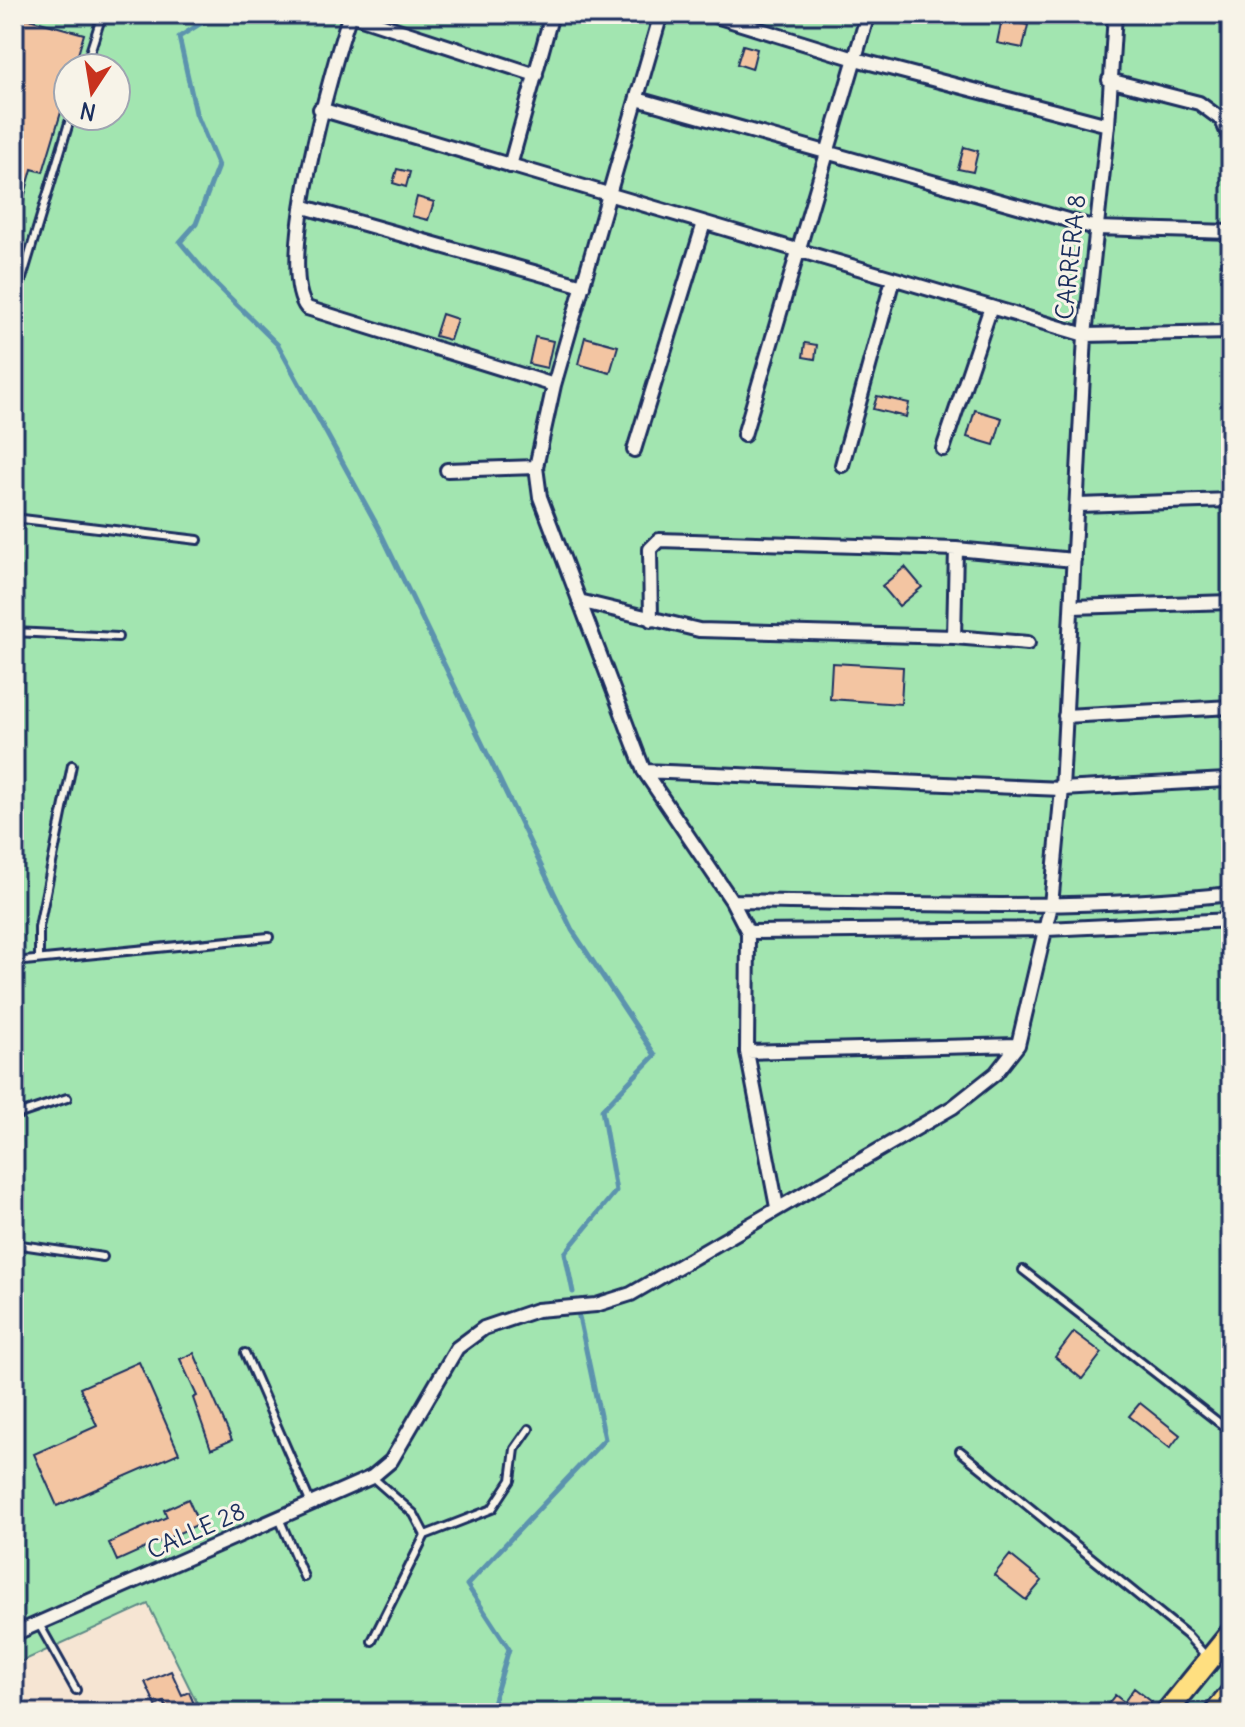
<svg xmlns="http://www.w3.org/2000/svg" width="1245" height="1727" font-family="Delius,sans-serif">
	<rect width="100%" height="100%" fill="#f7f3e8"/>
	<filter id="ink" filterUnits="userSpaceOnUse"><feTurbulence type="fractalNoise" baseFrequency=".0125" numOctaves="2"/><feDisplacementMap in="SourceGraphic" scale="16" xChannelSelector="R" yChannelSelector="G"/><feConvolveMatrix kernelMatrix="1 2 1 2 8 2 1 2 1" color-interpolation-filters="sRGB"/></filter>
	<g filter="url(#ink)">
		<path fill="#f6e5d3" d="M148 1604 202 1713H14V1665Z"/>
		<path fill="#a2e5b0" stroke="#5e8a87" stroke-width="2" fill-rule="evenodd" d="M14 14H1231V1713H202L148 1604 14 1665ZM68 68H116V116H68Z"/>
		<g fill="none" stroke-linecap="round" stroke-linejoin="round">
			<path stroke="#5b93ae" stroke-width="5" d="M216 14 179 37 196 113 218 166 196 224 180 242 212 280 278 345 378 527 572 930 655 1055 602 1110 616 1191 565 1253 573 1292
				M490 1713 509 1649 467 1585 605 1439 578 1312"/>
		</g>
		<path fill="#f3c5a2" stroke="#1b2f5e" stroke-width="2" d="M14 15 84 34 74 68H68V89L43 172 32 169 18 220H14Z
			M1002 19 1028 25 1023 48 997 43Z
			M743 45 757 49 752 69 737 64Z
			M964 147 978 151 973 172 958 169Z
			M397 169 410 172 406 187 393 183Z
			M417 197 434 202 428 220 412 216Z
			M442 314 457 319 450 340 435 336Z
			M535 337 553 341 547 368 529 364Z
			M585 337 618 346 610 373 578 364Z
			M805 343 817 345 815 359 803 357Z
			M877 396 909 403 906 417 873 409Z
			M975 410 1002 418 994 445 967 437Z
			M905 567 922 587 899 606 882 586Z
			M832 663 903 667 901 704 830 699Z
			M1074 1332 1102 1353 1082 1379 1055 1357Z
			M194 1353 232 1440 211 1449 193 1398 197 1396 180 1359Z
			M139 1362 179 1453 57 1506 34 1454 97 1426 80 1388Z
			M1140 1403 1180 1435 1170 1448 1129 1416Z
			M188 1499 199 1524 117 1561 109 1543 167 1517 164 1510Z
			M1010 1555 1042 1581 1026 1600 994 1575Z
			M171 1671 182 1695 189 1692 194 1704 174 1713H169L164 1702 156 1706 145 1682Z
			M1134 1688 1152 1702 1143 1713H1101L1115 1695 1124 1702Z"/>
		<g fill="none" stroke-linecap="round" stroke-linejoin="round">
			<defs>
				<path id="service" d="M85 68 102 15 96 14
					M14 283 21 282 71 116
					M14 518 198 540
					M14 632 118 637
					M39 959V927L72 765
					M14 962 269 937
					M14 1116 67 1098
					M14 1244 103 1257
					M1023 1270 1231 1432
					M245 1353 311 1504
					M960 1451 1187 1635 1206 1656
					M372 1477 414 1514 425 1535 372 1641
					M279 1518 304 1577
					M425 1535 492 1509 511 1480 515 1449 529 1429
					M39 1624 76 1690"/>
				<path id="minor" d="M349 14 536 75
					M350 14C333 65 274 268 307 308L554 385
					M661 14 554 385 536 467 540 497 644 771 732 901 748 932 747 1052 777 1207
					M709 14 855 59 1108 125
					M1109 80 1199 103 1222 120 1231 142
					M637 99 1096 228 1231 232
					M320 109 1085 335 1231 332
					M510 166 552 14
					M304 207 583 286
					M744 435 868 14
					M943 449 991 307
					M634 450 704 223
					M842 465 893 279
					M447 470 536 467
					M1078 505 1231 500
					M579 601 699 630 954 637 1028 643
					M1072 607 1231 602
					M651 620 650 549 659 540 956 549 1074 560
					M954 637 956 549
					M1065 716 1231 707
					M644 771 1062 789 1226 780 1231 776
					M732 901C899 903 1066 912 1231 894
					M748 932 1047 929 1231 920
					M747 1052 1018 1045
					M14 1634 372 1477 391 1461 457 1348 484 1328 537 1310 596 1305 631 1294 953 1107 996 1073 1018 1045 1051 905 1062 789 1085 335 1108 125 1115 14"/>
				<path id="primary" d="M1166 1713 1231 1633
					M1215 1713 1231 1693"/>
			</defs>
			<use href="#service" stroke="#1b2f5e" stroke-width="12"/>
			<use href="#minor" stroke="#1b2f5e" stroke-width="18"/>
			<use href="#primary" stroke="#1b2f5e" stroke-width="26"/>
			<use href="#service" stroke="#f7f3e8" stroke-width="6"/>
			<use href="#minor" stroke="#f7f3e8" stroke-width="12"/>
			<use href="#primary" stroke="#ffdf80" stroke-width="20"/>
		</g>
	</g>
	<g text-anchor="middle" stroke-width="6" stroke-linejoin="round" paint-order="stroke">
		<g font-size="24" fill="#1b2f5e" stroke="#f7f3e8">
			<text transform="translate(1071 257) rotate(-84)" y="8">CARRERA 8</text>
			<text transform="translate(196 1531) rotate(-24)" y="8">CALLE 28</text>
		</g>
	</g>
	<rect width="1245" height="1727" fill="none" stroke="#f7f3e8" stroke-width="48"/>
	<rect x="24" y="24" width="1197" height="1679" fill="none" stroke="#1b2f5e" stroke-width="3" filter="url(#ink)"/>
	<g transform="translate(92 92) rotate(192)"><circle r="38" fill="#f7f3e8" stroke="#9fa5b1" stroke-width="2"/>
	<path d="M0-6L14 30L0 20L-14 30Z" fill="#c8321e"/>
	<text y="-12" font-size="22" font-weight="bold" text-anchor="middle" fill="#1b2f5e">N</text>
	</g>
</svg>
